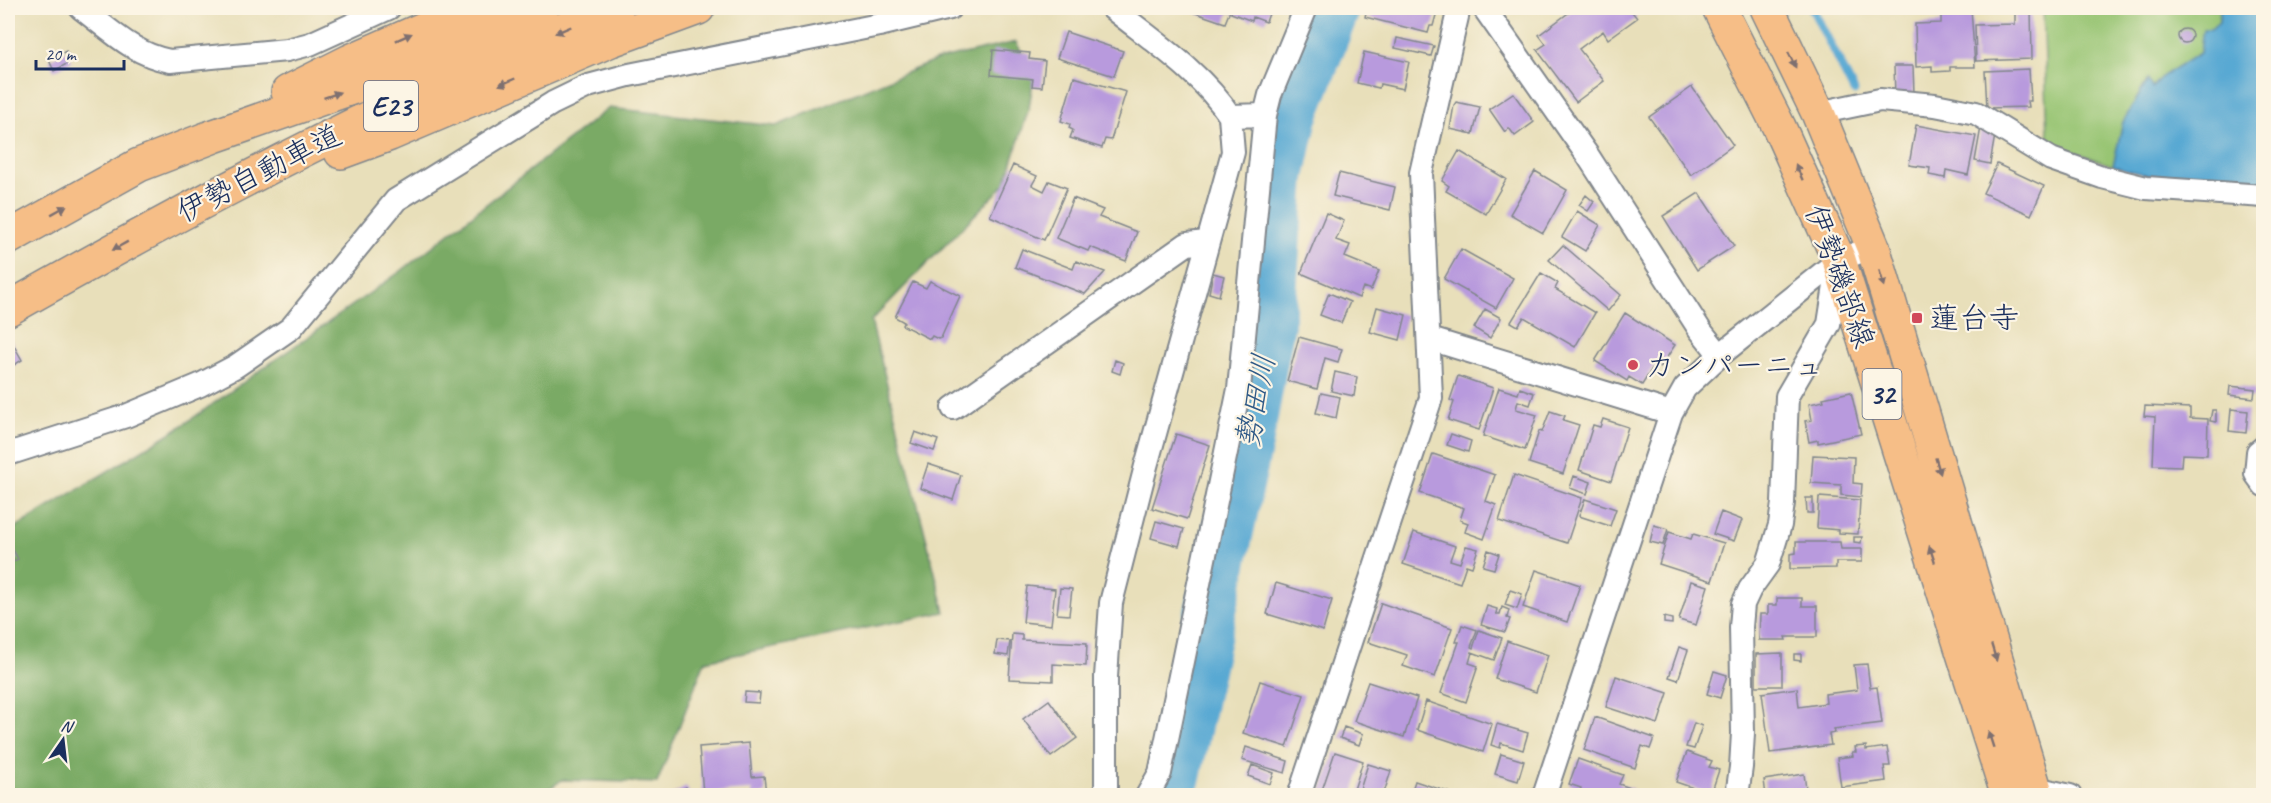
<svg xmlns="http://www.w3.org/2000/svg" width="2271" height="803" font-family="Caveat,'Klee One',sans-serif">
	<rect width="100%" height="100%" fill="#fcf5e5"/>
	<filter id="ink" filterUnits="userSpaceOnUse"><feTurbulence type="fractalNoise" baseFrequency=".0167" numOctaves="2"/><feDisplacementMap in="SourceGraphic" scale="12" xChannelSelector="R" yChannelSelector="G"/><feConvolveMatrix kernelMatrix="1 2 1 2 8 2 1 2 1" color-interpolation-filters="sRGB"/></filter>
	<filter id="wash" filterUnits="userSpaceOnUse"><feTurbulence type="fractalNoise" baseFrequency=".008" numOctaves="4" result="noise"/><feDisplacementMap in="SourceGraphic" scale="24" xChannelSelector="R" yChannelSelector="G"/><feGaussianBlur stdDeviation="1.35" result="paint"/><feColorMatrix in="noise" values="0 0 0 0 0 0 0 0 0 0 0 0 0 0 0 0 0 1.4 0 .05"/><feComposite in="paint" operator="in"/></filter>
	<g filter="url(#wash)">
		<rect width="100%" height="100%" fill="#e8dfba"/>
		<path fill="#98c573" stroke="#5a7a68" stroke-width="1.5" d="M2043 8H2220L2219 22 2211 29H2203L2200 53 2163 76 2152 89 2147 81 2123 122 2113 166 2059 146 2048 136Z"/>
		<path fill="#7aaa65" stroke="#4a6c62" stroke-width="1.5" d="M1016 42 1034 75 1029 108 1005 184 871 321 945 612 705 661 657 783 562 780 539 796H8V532L180 427 401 271 609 108 776 126 937 60Z"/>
		<path fill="#58a9d3" stroke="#3a6c98" stroke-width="1.5" d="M2220 8 2263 10V183L2146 175 2113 166 2123 122 2148 80 2152 88 2163 76 2200 53 2203 29H2211L2219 22Z"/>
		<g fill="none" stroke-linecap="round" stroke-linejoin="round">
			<path stroke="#58a9d3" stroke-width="9" d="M1812 8 1854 91"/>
			<path stroke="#58a9d3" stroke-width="52" d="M1167 796 1175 776 1248 438 1269 323 1279 176 1292 116 1334 8"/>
		</g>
		<g id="blocks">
			<path fill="#b89add" d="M1181 8H1231L1225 23Z
				M1233 8H1271L1266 22 1253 17 1252 21 1231 13Z
				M1367 8H1438L1433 26H1430L1428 33 1365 17Z
				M1575 8H1629L1637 18 1608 39 1603 31 1579 49 1604 81 1576 102 1537 50 1546 44 1539 35Z
				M1941 8H1971L1975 67H1950V71L1932 72V66L1916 67 1915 24 1941 23Z
				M2015 8H2031L2032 59 1976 61 1975 25 2015 24Z
				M2178 36a7 7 0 1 1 14 0a7 7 0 1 1-14 0Z
				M1066 32 1123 51 1114 76 1057 58Z
				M1397 38 1434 46 1431 56 1395 48Z
				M993 50 1030 53 1029 59 1045 61 1042 87 1032 86 1033 79 991 75Z
				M66 51 72 61 54 71 49 60Z
				M1364 52 1409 62 1403 89 1380 84 1379 88 1357 83Z
				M1894 66H1913L1914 94 1895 95Z
				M2029 69 2031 101H2028L2029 107 1987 108 1985 71Z
				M1074 77 1126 92 1111 140 1105 139 1102 148 1070 138 1073 130 1069 128 1070 124 1061 121Z
				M1692 87 1733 145 1691 175 1649 117Z
				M1513 93 1534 122 1515 136 1509 128 1505 132 1489 109Z
				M1456 102 1480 107 1473 134 1450 129 1454 105Z
				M1916 125 1976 136 1968 175 1946 170 1945 178 1929 175 1930 168 1909 165Z
				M1981 127 1995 135 1990 164 1975 161Z
				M1459 151 1506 179 1486 214 1446 191 1449 186 1442 181Z
				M1997 164 2044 186 2031 215 1983 193Z
				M1013 165 1037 176 1032 185 1044 191 1049 181 1067 188 1044 240 990 216Z
				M1535 171 1567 190 1543 233 1510 214Z
				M1339 173 1395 187 1390 210 1333 196Z
				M1699 193 1734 246 1697 270 1663 216Z
				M1586 195 1594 202 1588 211 1579 205Z
				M1073 198 1103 210 1099 217 1137 232 1126 261 1090 247 1088 251 1056 238Z
				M1577 211 1600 225 1585 251 1562 237Z
				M1326 213 1344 221 1336 240 1350 245 1345 257 1379 271 1371 290 1363 287 1359 298 1301 273Z
				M1563 245 1621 295 1608 311 1549 260Z
				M1022 249 1073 269 1076 261 1105 272 1085 294 1015 267Z
				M1461 249 1513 278 1496 308 1444 279Z
				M1213 273 1224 276 1219 296 1209 293Z
				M1541 273 1558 283 1555 289 1595 313 1575 347 1524 317 1518 326 1511 322Z
				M930 281 960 296 941 338 938 339 932 336 930 339 902 325 904 322 895 317 913 282 926 288Z
				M1329 293 1350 302 1341 323 1320 315Z
				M1377 307 1406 315 1400 340 1370 332Z
				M1485 309 1501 318 1490 338 1474 328Z
				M1625 313 1675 345 1660 368 1655 364 1642 385 1629 377 1627 381 1595 361Z
				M8 335 22 360 8 369Z
				M1299 337 1342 349 1338 362 1325 358 1317 389 1287 381Z
				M1115 360 1123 363 1120 374 1112 371Z
				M1335 372 1357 377 1354 396 1331 391Z
				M1458 376 1493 388 1479 430 1448 420 1454 402 1450 400Z
				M2230 386 2255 389 2254 398 2229 395Z
				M1499 388 1518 394 1520 388 1534 393 1530 405 1518 401 1516 409 1537 415 1525 450 1483 436Z
				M1851 392 1861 434 1818 443V440L1809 442 1805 421 1812 420 1809 404 1824 401 1823 398Z
				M1321 393 1340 397 1336 418 1316 413Z
				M2145 406 2190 408V418L2208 419 2207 455 2182 454 2181 466 2153 465 2155 417 2144 416Z
				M2231 409 2248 411 2246 433 2229 431Z
				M2212 410H2216V422L2210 421Z
				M1550 411 1565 416 1563 420 1579 425 1563 474 1529 463 1539 431 1542 432Z
				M1603 419 1628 427 1611 481 1579 470 1593 425 1600 427Z
				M915 432 938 440 934 451 911 443Z
				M1176 434 1210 445 1187 519 1152 508Z
				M1451 434 1471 441 1468 452 1447 445Z
				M1433 454 1495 475 1486 501 1496 505 1484 539 1465 532 1468 523 1460 520 1464 508 1420 493Z
				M1813 455 1854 457 1853 483 1862 484 1861 497 1841 495V485L1811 483Z
				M928 464 961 475 953 500 920 488Z
				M1514 475 1582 498 1567 543 1499 521Z
				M1574 476 1591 482 1587 494 1570 488Z
				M1819 497 1860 500 1858 534 1839 533V530L1817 528Z
				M1806 498H1813V513H1807Z
				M1585 499 1616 509 1610 526 1579 516Z
				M1721 512 1742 520 1734 541 1713 534Z
				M1156 521 1184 529 1179 546 1151 538Z
				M1654 525 1668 529 1663 545 1650 542Z
				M1414 532 1455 546 1450 560 1460 563 1466 546 1478 549 1472 567 1466 565 1460 583 1403 564Z
				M1669 532 1691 539 1693 534 1724 543 1712 581 1659 564Z
				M1854 537H1862L1861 543 1854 542Z
				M8 540 18 559 8 565Z
				M1796 542H1840L1841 549H1862V562H1836V568L1790 569V554L1796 553Z
				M1488 550 1499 554 1494 569 1483 566Z
				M1536 570 1580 585 1567 622 1523 607Z
				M1691 581 1708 586 1696 625 1679 620Z
				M1276 583 1332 600 1323 631 1267 614Z
				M1027 586 1055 589 1051 625 1023 622Z
				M1060 588 1072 589 1069 615 1057 614Z
				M1510 590 1522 594 1517 609 1505 605Z
				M1777 598H1802V606H1817V637H1785L1786 640H1759L1760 614H1768V605H1777Z
				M1381 603 1452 628 1435 677 1403 666 1407 655 1368 642Z
				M1487 606 1497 609 1496 614H1500L1502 607 1509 610 1507 618 1510 619 1505 632 1481 625Z
				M1664 617 1672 619V624L1664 623Z
				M1462 625 1477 630 1471 647 1473 648 1479 630 1502 638 1494 660 1472 652 1469 663 1478 666 1466 702 1441 693 1459 642H1456Z
				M1012 634 1022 635V640L1087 643 1086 666 1053 664V681L1009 679Z
				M997 640 1010 641 1008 656 995 654Z
				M1507 641 1548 655 1536 692 1495 679Z
				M1679 647 1688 650 1678 680 1669 677Z
				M1782 653V686H1756V654Z
				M1794 654H1801V661L1794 660Z
				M1867 664 1870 688 1877 687 1882 723 1834 729 1835 733 1829 734 1831 745 1770 753 1762 693 1797 688 1799 707 1826 703 1825 694 1857 690 1854 665Z
				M1714 671 1727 675 1720 698 1707 694Z
				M1616 676 1668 693 1658 724 1606 707Z
				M1260 681 1304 695 1287 747 1243 733Z
				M1368 682 1417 698 1404 737 1354 721Z
				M745 692 760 693 759 703 744 702Z
				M1049 700 1077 738 1051 757 1023 719Z
				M1426 701 1492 724 1483 752 1417 730Z
				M1595 717 1654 738 1650 749 1642 746 1635 768 1584 750Z
				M1694 723 1702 726 1694 749 1686 747Z
				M1497 724 1528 733 1523 750 1501 743 1500 748 1491 745Z
				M1344 727 1363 734 1359 745 1340 738Z
				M749 743 752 777 764 776 766 794 752 795V790L703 793 699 747Z
				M1866 746V750L1887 747 1890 766H1884L1886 781 1841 787 1837 758 1853 756 1852 752H1856L1855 747Z
				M1246 747 1288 761 1285 773 1242 760Z
				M1335 752 1363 761 1352 796H1320Z
				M1687 752 1712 761 1709 767 1719 770 1711 794 1676 782Z
				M1501 754 1524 761 1518 781 1495 774Z
				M1578 759 1623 775 1619 784 1633 789 1631 796 1579 795 1581 788 1569 784Z
				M1368 764 1391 771 1383 796H1358Z
				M1252 765 1274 773 1270 784 1248 776Z
				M1804 774 1807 796H1766L1764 780Z
				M1415 781 1457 795V796H1410Z
				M686 787 691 796H670Z"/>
		</g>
	</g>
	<g filter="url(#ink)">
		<use href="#blocks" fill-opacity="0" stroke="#82878c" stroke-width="1.5"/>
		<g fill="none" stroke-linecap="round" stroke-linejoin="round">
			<defs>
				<path id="street" d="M81 8C109 29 134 55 170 61L287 50 310 44 389 8
					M1112 8C1153 41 1201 72 1230 116L1265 115
					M1484 8 1588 156 1700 330 1720 355
					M1818 113 1880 100 1935 105 1976 113 2051 159 2102 177 2146 188 2264 196
					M1430 339 1671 413
					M953 408 1187 244 1207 242
					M2264 447 2258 452 2256 474 2264 485
					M8 454 126 416 200 385 236 366 291 328 396 200 553 103 588 86 629 75 879 25 950 8
					M2035 788 2070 796
					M1106 796V677L1111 603 1146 466 1233 152 1230 116
					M1147 796 1160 773 1239 389 1265 115 1270 95 1306 8
					M1299 796 1431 398 1421 173 1459 8
					M1544 796 1671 413 1685 388 1720 355 1839 260 1873 247
					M1737 796 1741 767 1743 733 1741 627 1743 604 1750 589 1768 564 1780 525 1783 503 1787 396 1829 324 1838 267"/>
				<path id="primary" d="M1719 8 1779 127 1839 260 2008 796
					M1767 8 1818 113 1873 247 2037 796"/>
				<path id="highway" d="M288 92 350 61 471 8
					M341 152 390 134 611 40 698 8
					M8 238 139 165 214 136 380 78 542 8
					M8 309C205 198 406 91 617 8"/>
			</defs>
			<use href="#street" stroke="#82878c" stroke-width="26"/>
			<use href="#primary" stroke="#82878c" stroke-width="36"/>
			<use href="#highway" stroke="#82878c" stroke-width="36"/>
			<use href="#street" stroke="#fff" stroke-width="22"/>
			<use href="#primary" stroke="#f6be87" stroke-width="33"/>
			<use href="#highway" stroke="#f6be87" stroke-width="33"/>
		</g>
		<defs><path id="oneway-solid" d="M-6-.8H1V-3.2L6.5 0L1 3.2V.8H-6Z" transform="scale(1.5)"/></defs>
		<g fill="#7e6f70">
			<use href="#oneway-solid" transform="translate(563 30) rotate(157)"/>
			<use href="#oneway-solid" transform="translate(404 37) rotate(-24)"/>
			<use href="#oneway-solid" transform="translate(1792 60) rotate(64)"/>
			<use href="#oneway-solid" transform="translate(507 82) rotate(157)"/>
			<use href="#oneway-solid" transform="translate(332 95) rotate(-19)"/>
			<use href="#oneway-solid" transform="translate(1799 172) rotate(-114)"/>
			<use href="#oneway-solid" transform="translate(59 210) rotate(-29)"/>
			<use href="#oneway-solid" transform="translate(120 246) rotate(151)"/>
			<use href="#oneway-solid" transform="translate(1882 279) rotate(73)"/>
			<use href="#oneway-solid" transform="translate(1938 466) rotate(73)"/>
			<use href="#oneway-solid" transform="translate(1932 554) rotate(-108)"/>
			<use href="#oneway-solid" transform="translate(1994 653) rotate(73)"/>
			<use href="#oneway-solid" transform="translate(1991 740) rotate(-108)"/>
		</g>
	</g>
	<g fill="#d1495b" stroke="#fcf5e5" stroke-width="2">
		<rect x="1911" y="312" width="12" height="12" rx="3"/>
		<circle cx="1633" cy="365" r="6"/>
	</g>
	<g text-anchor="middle" stroke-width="4.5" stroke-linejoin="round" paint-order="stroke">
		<g fill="#fcf5e5" stroke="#5e6a86" stroke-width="1.5">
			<rect x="364" y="81" width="54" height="50" rx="4.5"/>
			<rect x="1862.5" y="369" width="39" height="50" rx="4.5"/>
		</g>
		<g font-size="28" font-weight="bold" fill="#1b2f5e">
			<text x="391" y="116">E23</text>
			<text x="1882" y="404">32</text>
		</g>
		<g font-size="30" fill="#1b2f5e" stroke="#fcf5e5">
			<text transform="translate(259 173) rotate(-27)" y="10">伊勢自動車道</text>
			<text transform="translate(1840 276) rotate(70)" y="10">伊勢磯部線</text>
		</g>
		<g font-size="30" fill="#1b2f5e" stroke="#fcf5e5" text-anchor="start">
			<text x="1929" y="328">蓮台寺</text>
			<text x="1645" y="375">カンパーニュ</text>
		</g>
		<g font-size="32" font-style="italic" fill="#305a87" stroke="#fcf5e5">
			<text transform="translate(1255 401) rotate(-79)" y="11">勢田川</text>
		</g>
	</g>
	<rect width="2271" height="803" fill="none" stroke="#fcf5e5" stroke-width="30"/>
	<g transform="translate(63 740) rotate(14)" stroke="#fcf5e5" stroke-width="4.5" paint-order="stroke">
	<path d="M0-4.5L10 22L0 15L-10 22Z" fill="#1b2f5e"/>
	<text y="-9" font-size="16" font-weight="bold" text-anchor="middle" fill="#1b2f5e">N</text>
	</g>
	<path d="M36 60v9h88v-9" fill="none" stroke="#1b2f5e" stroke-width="3"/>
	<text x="45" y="60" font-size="18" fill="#1b2f5e" stroke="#fcf5e5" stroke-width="4.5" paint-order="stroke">20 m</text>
</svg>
